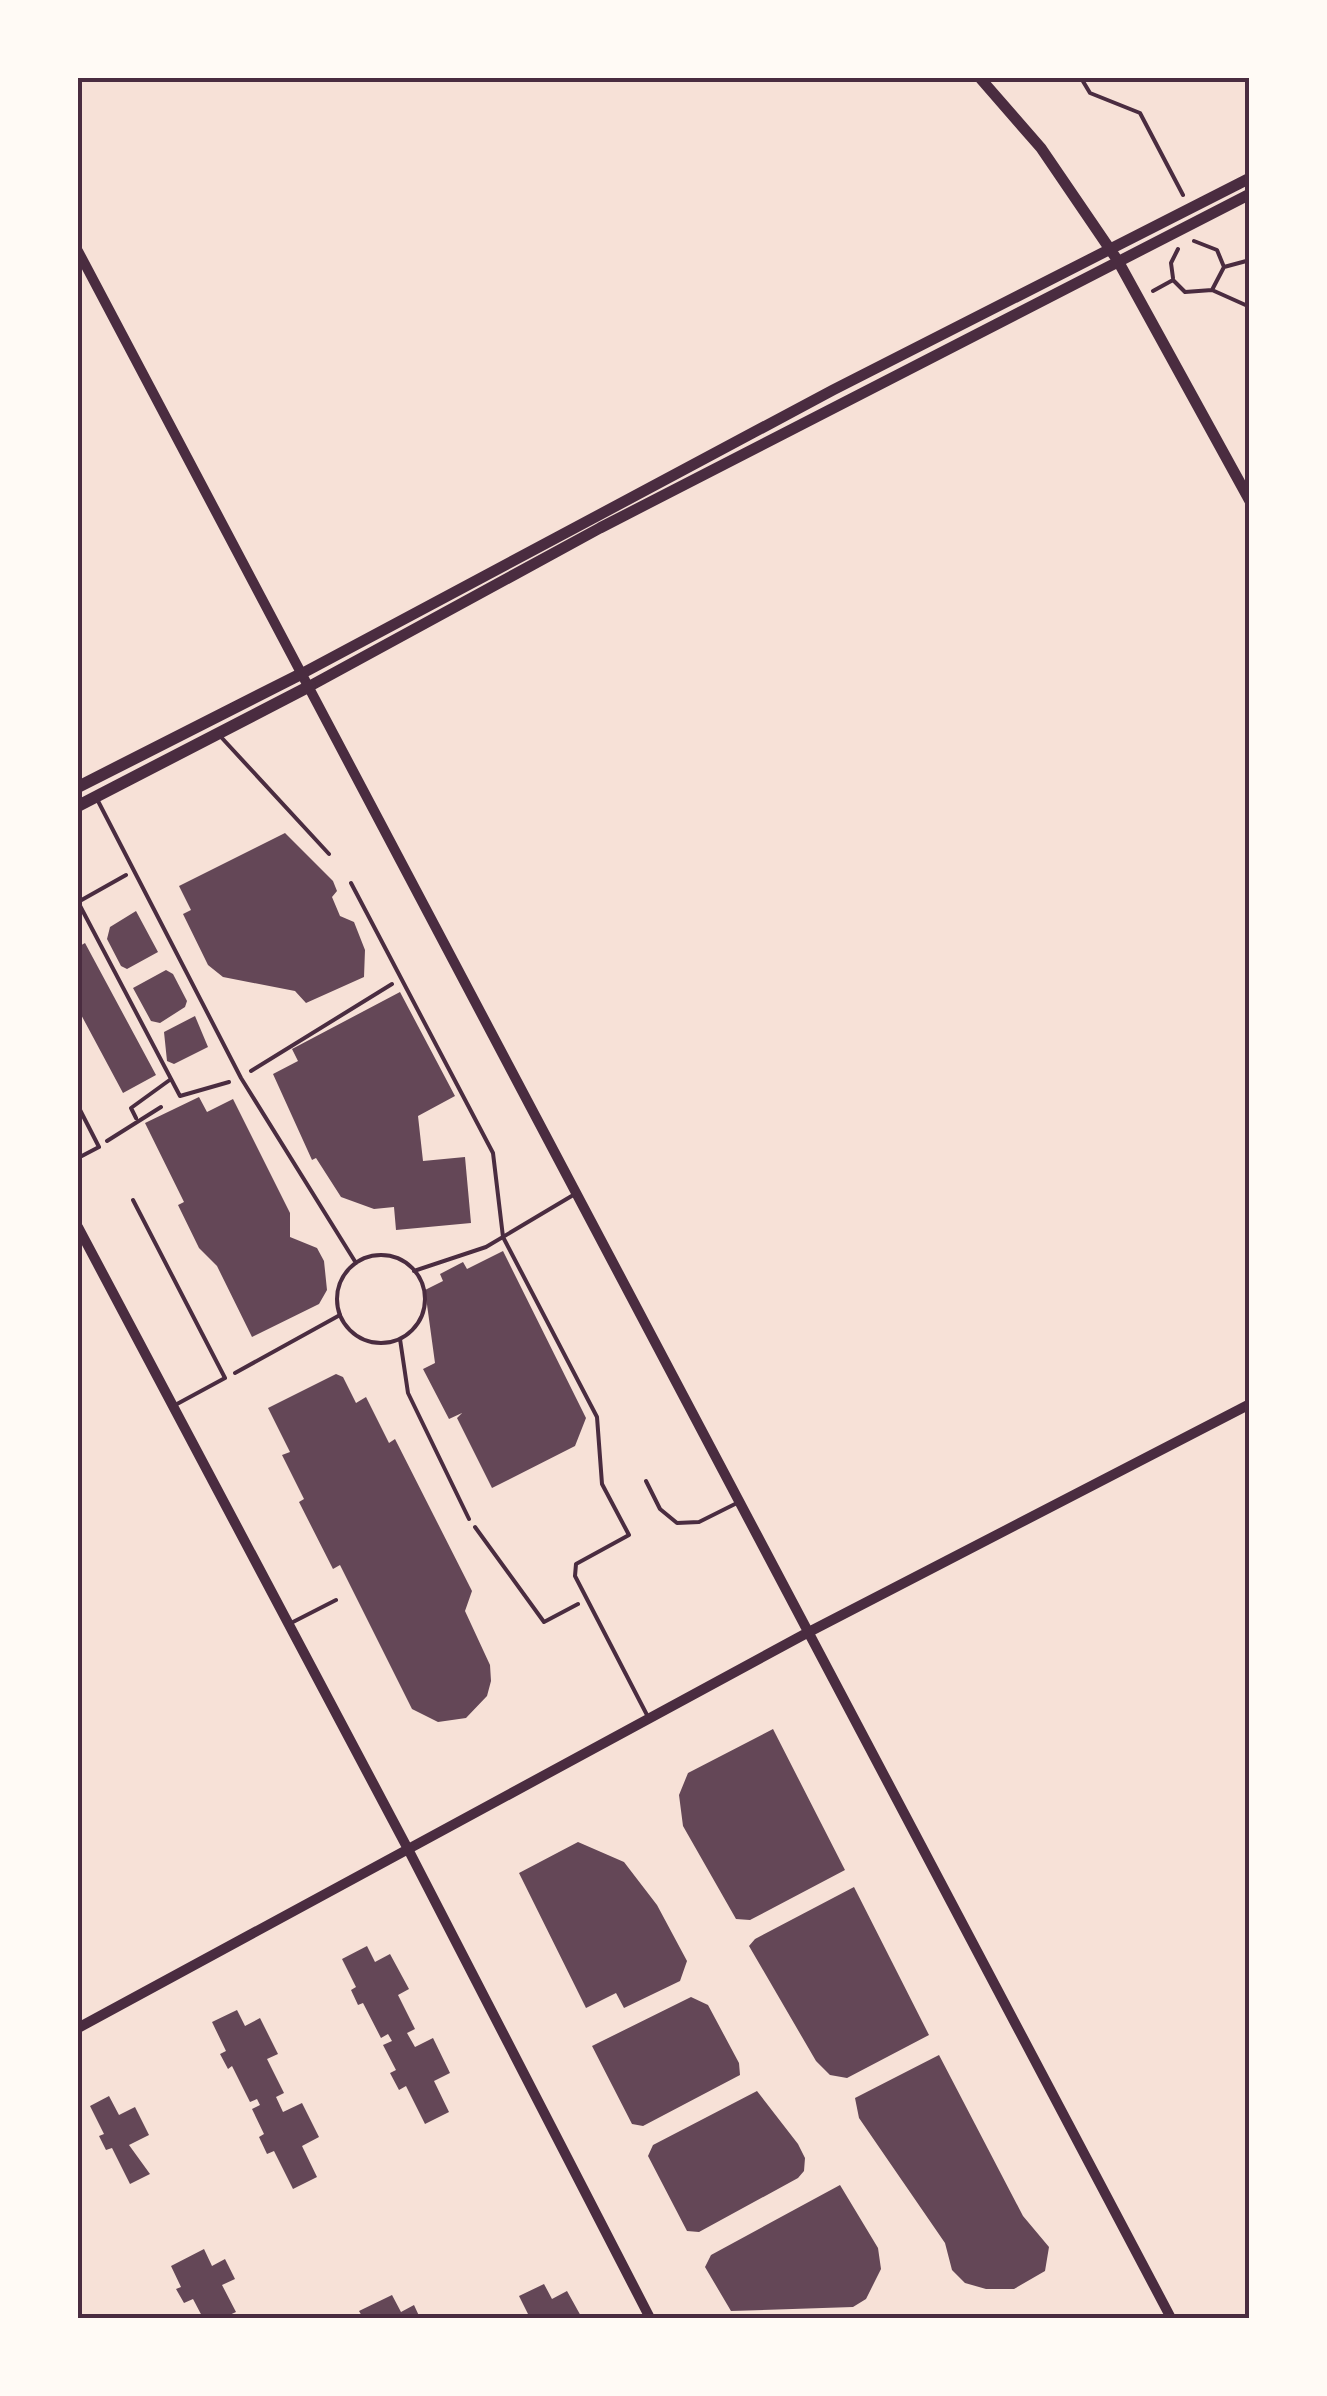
<svg xmlns="http://www.w3.org/2000/svg" width="1327" height="2396" font-family="Figtree,sans-serif">
	<rect width="100%" height="100%" fill="#f7e1d7"/>
	<path fill="#644757" d="M285 833 333 881 337 891 332 897 340 916 354 922 365 950 364 977 306 1003 295 991 223 977 208 965 183 914 191 910 179 886Z
		M136 911 158 952 127 969 121 966 107 939 110 927Z
		M85 943 156 1075 123 1093 78 1009V947Z
		M166 970 173 974 187 1001 185 1007 160 1023 151 1021 133 988Z
		M400 992 455 1096 418 1116 423 1161 465 1157 471 1223 396 1230 394 1207 374 1209 341 1197 316 1158 312 1160 273 1074 298 1061 292 1049Z
		M195 1016 208 1047 174 1064 167 1061 164 1032Z
		M199 1097 207 1112 233 1099 290 1213V1237L317 1248 324 1261 327 1290 319 1304 252 1337 217 1266 199 1248 178 1205 184 1202 145 1123Z
		M503 1251 586 1418 575 1446 492 1488 457 1418 462 1413 449 1419 423 1369 435 1363 425 1290 443 1281 440 1274 463 1262 467 1269Z
		M336 1374 343 1377 356 1403 366 1397 389 1443 395 1439 472 1591 465 1611 490 1665 491 1681 487 1696 466 1718 438 1722 412 1709 340 1565 333 1569 299 1502 304 1499 282 1455 290 1452 268 1408Z
		M773 1729 845 1870 750 1920 736 1919 683 1826 679 1795 688 1773Z
		M578 1842 624 1862 657 1905 687 1961 680 1981 624 2008 616 1993 586 2008 519 1873Z
		M854 1887 929 2035 847 2078 830 2075 816 2061 749 1946 755 1939Z
		M367 1946 375 1962 390 1954 409 1989 398 1995 415 2029 407 2033 415 2047 433 2038 450 2073 434 2081 449 2112 425 2124 406 2086 399 2090 390 2073 396 2070 383 2045 392 2041 388 2034 381 2038 363 2003 358 2005 351 1990 356 1987 342 1959Z
		M691 1997 708 2005 739 2063 740 2075 643 2126 632 2124 592 2046Z
		M237 2010 245 2026 260 2018 278 2054 267 2059 284 2093 276 2097 283 2112 302 2103 319 2137 302 2146 317 2177 293 2189 274 2151 267 2154 259 2137 264 2134 252 2109 260 2105 257 2099 250 2102 232 2066 228 2069 220 2054 226 2051 212 2022Z
		M939 2055 1023 2216 1049 2247 1045 2271 1014 2289H986L965 2283 952 2270 945 2243 859 2118 855 2098Z
		M757 2091 798 2144 805 2158 804 2171 798 2178 699 2232 687 2231 648 2156 653 2145Z
		M109 2096 119 2115 135 2107 149 2135 129 2145 150 2174 130 2184 112 2148 106 2150 99 2136 104 2134 90 2106Z
		M840 2185 878 2248 881 2269 866 2299 853 2307 731 2311 705 2267 711 2255Z
		M204 2249 212 2266 225 2259 235 2279 222 2285 236 2312 223 2318H203L193 2299 184 2303 176 2289 181 2287 171 2266Z
		M544 2284 552 2299 567 2291 582 2318H530L519 2296Z
		M392 2295 401 2312 414 2305 420 2318H363L359 2311Z"/>
	<g fill="none" stroke-linecap="round" stroke-linejoin="round">
		<path stroke="#4a2c40" stroke-width="4" d="M1081 78 1090 93 1140 113 1183 195
			M1194 241 1217 250 1224 267 1250 260
			M1173 278 1171 263 1178 249
			M1212 290 1224 267
			M1153 291 1173 280 1185 292 1212 290 1250 307
			M78 902 180 1096 229 1082
			M78 902 126 875
			M251 1071 392 984
			M136 1118 131 1108 171 1079
			M107 1141 161 1107
			M235 1373 340 1315
			M475 1527 544 1622 578 1604"/>
		<path stroke="#4a2c40" stroke-width="4" d="M221 737 329 854
			M98 801 241 1078 356 1263
			M351 883 493 1153 503 1237 597 1417 602 1484 629 1535 576 1564 575 1576 647 1715
			M78 1106 99 1147 78 1158
			M133 1200 225 1378 177 1404
			M337 1299a44 44 0 1 1 88 0a44 44 0 1 1-88 0Z
			M414 1271 486 1247 575 1194
			M400 1339 408 1393 469 1519
			M646 1481 660 1509 677 1523 699 1522 737 1503
			M293 1622 336 1600"/>
		<path stroke="#4a2c40" stroke-width="10" d="M78 251 1171 2318
			M78 1227 409 1851 650 2318
			M78 2028 805 1634 1250 1404"/>
		<path stroke="#4a2c40" stroke-width="11" d="M980 78 1041 148 1118 261 1250 501
			M303 673 833 390 1250 178
			M310 686 600 528 1250 194"/>
		<path stroke="#4a2c40" stroke-width="12" d="M78 787 303 673
			M78 806 310 686"/>
	</g>
	<rect width="1327" height="2396" fill="none" stroke="#fffaf5" stroke-width="160"/>
	<rect x="80" y="80" width="1167" height="2236" fill="none" stroke="#4a2c40" stroke-width="4"/>
</svg>
